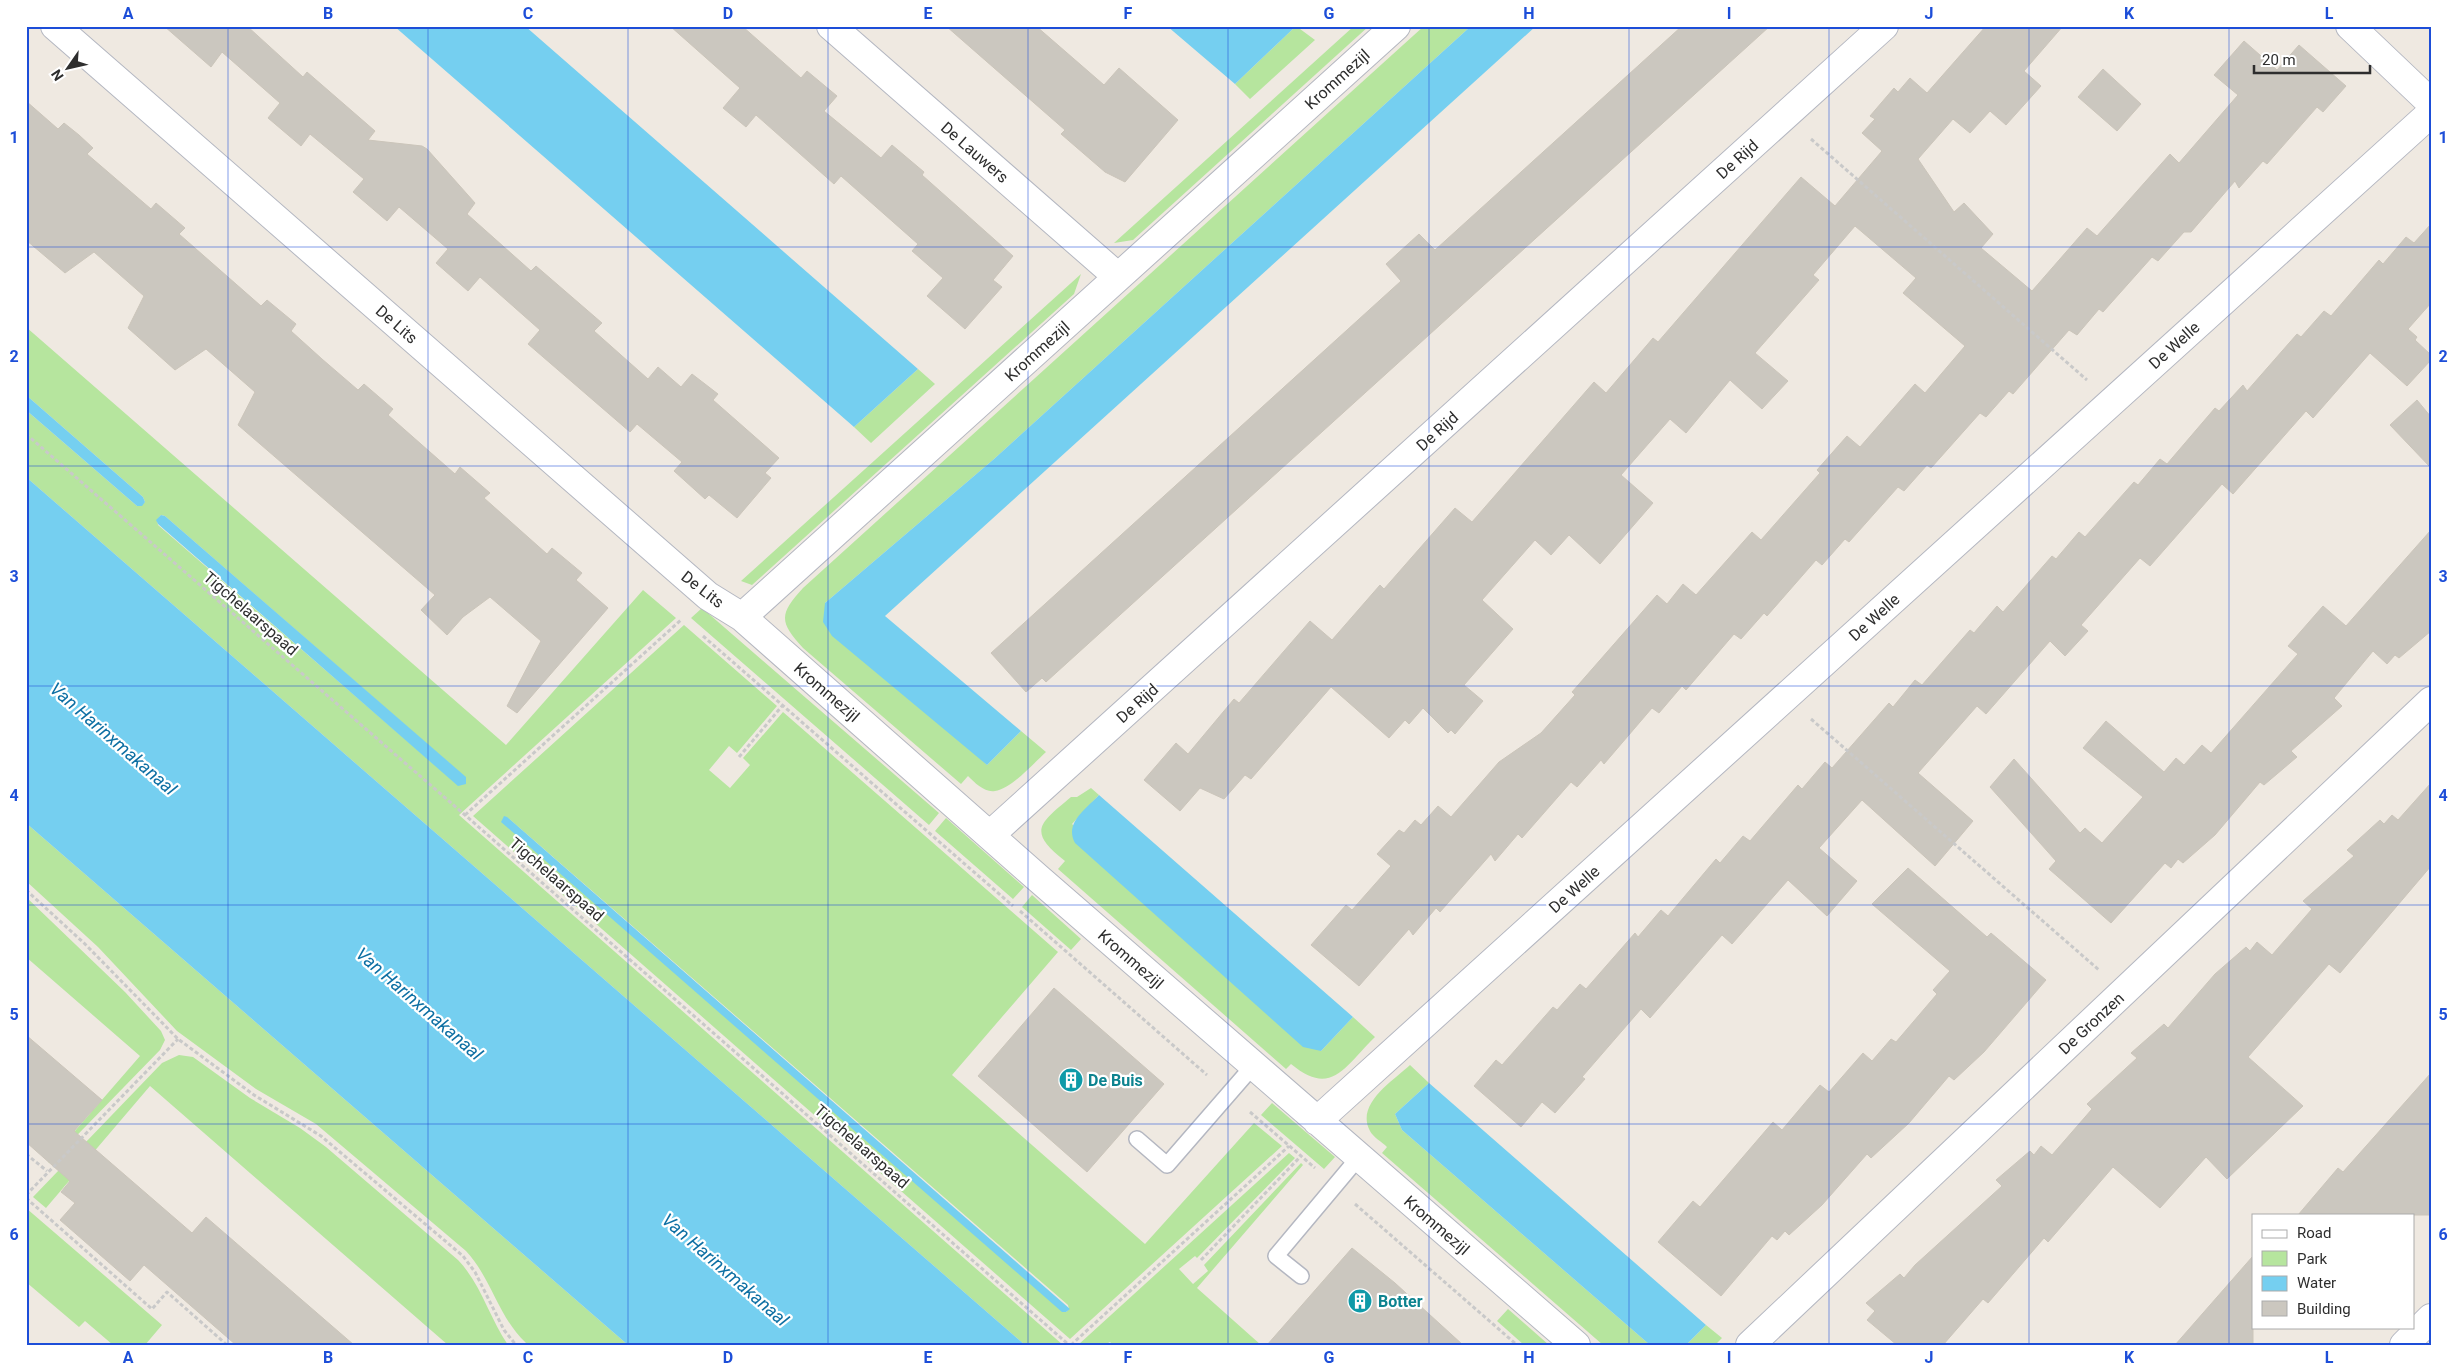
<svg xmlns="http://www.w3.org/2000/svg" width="2457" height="1371" font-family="Roboto,sans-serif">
	<rect width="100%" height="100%" fill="#efe9e1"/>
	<path fill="#b6e59e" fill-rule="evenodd" d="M1296 26 1315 40 1250 99 1235 84Z
		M1354 26H1369L1133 240 1114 243Z
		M1424 26H1471L994 459 825 603 987 765 1021 731 1046 752C1034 763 1011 789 995 791 985 793 975 783 968 776L961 784 803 648C779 622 779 614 803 588Z
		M1081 274 1074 294 752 585 741 581Z
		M26 327 506 745 643 590 676 618 459 815 1063 1345H1025L26 477V410L137 506 145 502 143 497 26 395ZM161 515 165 516 465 777 458 785 158 525 157 520Z
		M918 369 935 384 871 443 854 427Z
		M702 608 939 813 929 825 691 618Z
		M684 625 777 706 737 753 729 746 709 770 730 788 750 765 743 758 783 712 1058 952 952 1075 1145 1244 1254 1123 1282 1146 1070 1339 473 816ZM507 817 1068 1305 1069 1309 1066 1312Z
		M1091 788 1099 795 1072 824 1321 1051 1353 1017 1375 1037C1345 1066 1332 1098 1291 1064L1286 1069 1058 869 1065 861C1027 831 1039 824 1071 797H1077Z
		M946 818 1024 887 1013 899 935 831Z
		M26 823 628 1345 526 1343C498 1317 492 1279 466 1251L316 1124 256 1089 177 1031 98 947 26 881Z
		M1032 895 1081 939 1071 950 1022 907Z
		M26 897 125 992 161 1031 165 1040 160 1050 50 1163 48 1162 140 1056 26 957Z
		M179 1055 193 1057 250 1098 300 1128 326 1147 458 1260C481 1284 489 1317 508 1345H448L150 1086 46 1208 33 1197 162 1063Z
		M1410 1065 1429 1083 1395 1114 1402 1130 1650 1345H1603L1382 1153 1387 1147C1382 1142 1373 1137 1370 1131 1355 1104 1394 1080 1410 1065Z
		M1272 1103 1335 1157 1324 1169 1261 1115Z
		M1289 1153 1295 1158 1197 1258 1195 1256 1179 1269 1193 1284 1208 1271 1204 1265 1301 1163 1303 1165 1197 1288 1261 1345H1113L1110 1342 1104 1345H1078Z
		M26 1208 162 1325 145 1345H113L85 1321 79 1327 26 1282Z
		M1508 1309 1549 1345H1524L1497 1321Z
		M1706 1325 1722 1338 1715 1345H1686Z"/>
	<path fill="#75cff0" d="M394 26H525L918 369 854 427Z
		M1167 26H1296L1235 84Z
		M1471 26H1536L885 616 1021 731 987 765 832 636 823 622 825 603 994 459Z
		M26 395 143 497 145 502 142 506H137L26 410Z
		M26 477 1025 1345H628L26 823Z
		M161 515 165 516 466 777V784L458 786 158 524 156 520Z
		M1099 795 1353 1017 1321 1051 1303 1047 1075 843C1064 823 1086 809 1099 795Z
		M504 816 507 817 1070 1309 1066 1312H1062L501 822Z
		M1429 1083 1706 1325 1686 1345H1650L1402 1130 1395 1114Z"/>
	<path fill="#cbc7bf" stroke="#cbc5ba" d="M164 26H247L303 77 307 72 375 131 368 140 422 146 427 149 475 203 467 214 531 271 536 266 602 323 594 331 648 379 658 367 681 387 692 374 718 394 713 400 779 458 765 473 771 478 737 518 709 495 705 499 674 471 682 462 637 424 630 432 528 344 540 330 480 277 468 291 436 263 448 249 399 207 387 221 353 192 364 179 310 134 301 146 268 118 280 103 222 52 211 67Z
		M670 26H742L801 78 807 71 837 96 824 111 881 158 892 145 924 172 922 175 1013 256 993 280 1002 287 965 329 927 296 943 278 912 251 918 244 841 176 834 184 756 115 746 127 723 108 740 88Z
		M946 26H1036L1104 85 1119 68 1178 120 1125 182 1105 172 1061 134 1065 130Z
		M1682 26H1770L1046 682 1042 678 1026 692 991 653 1401 281 1386 264 1419 234 1435 250Z
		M1986 26H2063L2024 71 2041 86 2006 125 1990 111 1970 133 1953 119 1918 159 1954 212 1964 203 1993 234 1981 248 2032 291 2087 228 2097 236 2170 154 2179 163 2238 95 2214 75 2244 41 2277 70 2299 45 2346 86 2323 112 2317 107 2267 164 2263 161 2239 188 2235 181 2191 232H2184L2158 261 2152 257 2103 312 2099 309 2077 335 2069 330 2013 394 2009 391 1986 417 1980 413 1931 468 1927 465 1904 491 1898 487 1849 542 1845 539 1822 565 1816 560 1767 616 1764 613 1741 639 1734 634 1686 690 1682 686 1659 713 1652 708 1604 764 1601 760 1577 787 1571 782 1522 838 1518 834 1495 861 1491 854 1440 912 1436 908 1413 935 1409 929 1359 986 1311 945 1346 905 1352 910 1391 866 1377 854 1399 830 1404 833 1415 820 1421 825 1438 806 1451 817 1499 762 1541 733 1575 695 1572 692 1657 595 1667 604 1683 584 1696 595 1752 532 1761 540 1820 473 1817 470 1847 436 1860 447 1915 384 1925 393 1965 346 1903 293 1916 278 1855 226 1813 275 1819 280 1755 353 1788 381 1762 409 1730 380 1686 433 1670 419 1621 475 1653 503 1600 564 1569 535 1551 555 1535 540 1482 600 1513 629 1464 685 1483 701 1455 734 1451 730 1448 733 1423 708 1409 724 1405 720 1389 738 1331 687 1251 779 1245 775 1224 799 1200 788 1180 811 1144 780 1176 743 1188 754 1234 699 1239 703 1310 621 1332 640 1380 585 1384 589 1455 508 1472 522 1594 382 1606 393 1653 338 1658 342 1801 177 1835 206 1882 151 1862 133 1875 119 1870 116 1894 88 1898 92 1910 78 1927 93Z
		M2103 69 2141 104 2117 131 2078 97Z
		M26 101 58 129 64 123 79 135 93 148 87 154 151 209 156 203 185 228 179 234 261 306 267 300 296 324 291 331 322 359 358 390 364 384 393 409 388 415 455 474 460 467 490 493 484 498 547 554 552 548 582 573 576 580 608 608 517 713 507 706 541 641 490 597 463 617 447 635 421 610 435 595 238 425 255 392 206 349 175 370 128 328 144 296 94 252 65 273 26 240Z
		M2431 224V303L2408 329 2417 337 2415 340 2431 355V360L2407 386 2370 353 2313 418 2306 411 2233 494 2222 484 2150 566 2140 558 2081 625 2088 631 2065 656 2050 641 1986 714 1977 706 1918 773 1973 821 1935 866 1862 800 1819 848 1857 881 1827 916 1788 880 1732 944 1722 935 1650 1018 1641 1009 1582 1077 1585 1079 1555 1113 1542 1102 1521 1127 1474 1086 1496 1060 1502 1065 1553 1007 1557 1010 1580 984 1586 989 1635 933 1638 937 1661 910 1668 916 1716 859 1720 863 1743 836 1750 841 1798 785 1802 789 1825 762 1832 768 1889 703 1893 707 1915 680 1922 685 1970 630 1974 633 1997 606 2003 612 2052 556 2056 559 2079 532 2085 537 2134 482 2138 485 2160 459 2167 464 2215 408 2219 411 2243 385 2247 391 2297 334 2301 337 2324 311 2331 316 2379 260 2383 264 2406 237 2414 243Z
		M2417 400 2431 417V468L2390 425Z
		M2431 530V631L2399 658 2395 655 2387 664 2373 651 2334 698 2342 706 2291 751 2297 757 2264 785 2260 782 2215 835 2183 863 2178 859 2171 868 2165 863 2111 923 2049 869 2056 861 1990 787 2014 759 2080 833 2085 828 2102 843 2143 797 2083 748 2106 721 2164 772 2176 758 2184 765 2202 745 2211 753 2298 654 2288 646 2323 606 2346 626Z
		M2431 783V866L2340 973 2329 964 2248 1057 2303 1106 2227 1179 2206 1157 2160 1208 2113 1167 2048 1242 2044 1238 1988 1303 1983 1299 1943 1345H1897L1867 1320 1875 1311 1866 1303 1900 1274 1904 1278 1915 1265 2002 1186 1996 1180 2030 1151 2034 1155 2041 1146 2052 1155 2092 1109 2087 1104 2137 1058 2131 1053 2164 1024 2168 1028 2215 974 2246 947 2250 951 2257 942 2272 955 2312 909 2303 901 2354 856 2347 850 2380 820 2384 824 2392 815 2398 820Z
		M1908 868 1987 937 1991 933 2046 980 1984 1052 1954 1080 1949 1076 1909 1123 1871 1158 1867 1154 1822 1205 1789 1235 1785 1231 1777 1240 1772 1236 1721 1296 1658 1242 1693 1201 1700 1207 1773 1122 1782 1130 1820 1085 1829 1092 1863 1053 1872 1061 1891 1039 1896 1042 1937 994 1933 990 1950 971 1872 904Z
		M1054 988 1164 1084 1087 1172 978 1076Z
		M26 1035 102 1100 74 1131 192 1233 206 1217 354 1345H236L144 1265 130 1281 60 1220 75 1203 61 1192 70 1181 26 1142Z
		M2431 1073V1215H2298L2338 1168 2343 1172Z
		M1352 1248 1395 1283 1463 1345H1267Z
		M2253 1256V1345H2175Z"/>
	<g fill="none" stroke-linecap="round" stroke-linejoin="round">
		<defs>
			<path id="service" d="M1137 1139 1167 1165 1253 1066
				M1301 1276 1276 1256 1359 1157"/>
			<path id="minor" d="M55 26 708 596 742 617 1039 879 1576 1345
				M831 26 1118 277
				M2350 26 2431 103
				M742 617 1396 26
				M990 835 1884 26
				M1317 1121 2431 113
				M1750 1345 2431 701
				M2404 1345 2431 1318"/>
		</defs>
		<use href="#service" stroke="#b4b7c1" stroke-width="18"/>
		<use href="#minor" stroke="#b4b7c1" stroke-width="30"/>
		<path stroke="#c9c9c9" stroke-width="3" stroke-dasharray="4 2.5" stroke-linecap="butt" d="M1811 139 2087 380
			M26 434 465 815 1069 1345
			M703 636 1013 906
			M1811 719 2099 970
			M739 757 783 705
			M465 815 682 619
			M26 890 85 944 178 1039 254 1095 321 1136 463 1256 475 1272 504 1330 516 1345
			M1020 911 1207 1075
			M1250 1112 1315 1168
			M26 1154 47 1171
			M26 1195 178 1039
			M26 1198 152 1309 167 1292 227 1345
			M1355 1204 1517 1345
			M1201 1260 1301 1156
			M1071 1345 1289 1146"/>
		<use href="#service" stroke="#fff" stroke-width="15"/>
		<use href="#minor" stroke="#fff" stroke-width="28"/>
	</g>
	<path fill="none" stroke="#1d4ed8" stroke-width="1" stroke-opacity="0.55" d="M228 26V1345M428 26V1345M628 26V1345M828 26V1345M1028 26V1345M1228 26V1345M1429 26V1345M1629 26V1345M1829 26V1345M2029 26V1345M2229 26V1345M26 247H2431M26 466H2431M26 686H2431M26 905H2431M26 1124H2431"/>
	<defs>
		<symbol id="building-disc" viewBox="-11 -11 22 22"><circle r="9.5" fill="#0f9aa8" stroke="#fff"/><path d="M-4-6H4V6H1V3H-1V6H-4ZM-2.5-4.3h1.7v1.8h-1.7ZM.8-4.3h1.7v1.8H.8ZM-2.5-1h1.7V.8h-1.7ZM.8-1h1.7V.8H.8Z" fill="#fff"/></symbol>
	</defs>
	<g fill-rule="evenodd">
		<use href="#building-disc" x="1057" y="1066" width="28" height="28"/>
		<use href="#building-disc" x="1346" y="1287" width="28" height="28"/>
	</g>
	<g text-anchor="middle" stroke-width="4.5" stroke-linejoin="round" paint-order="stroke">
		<g font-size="16" fill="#2e2e2e" stroke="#fff">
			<text transform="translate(1337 79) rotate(-42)" y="6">Krommezijl</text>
			<text transform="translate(975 152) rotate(41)" y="6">De Lauwers</text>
			<text transform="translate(1737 159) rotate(-42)" y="6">De Rijd</text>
			<text transform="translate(397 324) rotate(41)" y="6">De Lits</text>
			<text transform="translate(2174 345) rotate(-42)" y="6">De Welle</text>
			<text transform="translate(1037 351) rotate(-42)" y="6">Krommezijl</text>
			<text transform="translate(1437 431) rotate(-42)" y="6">De Rijd</text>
			<text transform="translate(703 589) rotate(38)" y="6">De Lits</text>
			<text transform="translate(251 613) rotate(41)" y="6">Tigchelaarspaad</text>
			<text transform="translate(1874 617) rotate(-42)" y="6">De Welle</text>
			<text transform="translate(827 692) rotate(41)" y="6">Krommezijl</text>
			<text transform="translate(1137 703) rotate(-42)" y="6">De Rijd</text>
			<text transform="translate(557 879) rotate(41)" y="6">Tigchelaarspaad</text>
			<text transform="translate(1574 889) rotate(-42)" y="6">De Welle</text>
			<text transform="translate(1131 959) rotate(41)" y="6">Krommezijl</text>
			<text transform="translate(2091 1023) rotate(-43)" y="6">De Gronzen</text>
			<text transform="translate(862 1146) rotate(41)" y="6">Tigchelaarspaad</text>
			<text transform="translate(1437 1225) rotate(41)" y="6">Krommezijl</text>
		</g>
		<g font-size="16" font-weight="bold" fill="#0d838f" stroke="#fff" text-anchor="start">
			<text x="1088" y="1086">De Buis</text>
			<text x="1378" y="1307">Botter</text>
		</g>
		<g font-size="18" font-style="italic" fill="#0d6fa3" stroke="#fff">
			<text transform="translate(113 739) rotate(41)" y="6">Van Harinxmakanaal</text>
			<text transform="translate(419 1004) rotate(41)" y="6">Van Harinxmakanaal</text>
			<text transform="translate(725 1270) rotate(41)" y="6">Van Harinxmakanaal</text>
		</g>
	</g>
	<rect width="2457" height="1371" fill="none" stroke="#ffffff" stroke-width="55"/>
	<rect x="2252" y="1214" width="162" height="115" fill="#ffffff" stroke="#ababab"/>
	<rect x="2262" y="1230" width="25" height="8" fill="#ffffff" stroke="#ababab"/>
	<text x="2297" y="1238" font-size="15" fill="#2e2e2e">Road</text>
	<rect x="2262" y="1251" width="25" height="15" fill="#b6e59e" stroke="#ababab"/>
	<text x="2297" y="1264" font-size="15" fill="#2e2e2e">Park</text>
	<rect x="2262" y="1276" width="25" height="15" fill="#75cff0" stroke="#ababab"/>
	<text x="2297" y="1288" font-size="15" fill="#2e2e2e">Water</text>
	<rect x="2262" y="1301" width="25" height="15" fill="#cbc7bf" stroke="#ababab"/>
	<text x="2297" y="1314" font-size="15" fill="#2e2e2e">Building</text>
	<g transform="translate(68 68) rotate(236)" stroke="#ffffff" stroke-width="4" paint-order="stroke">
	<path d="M0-4L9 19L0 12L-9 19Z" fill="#2e2e2e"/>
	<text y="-8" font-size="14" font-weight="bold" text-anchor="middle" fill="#2e2e2e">N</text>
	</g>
	<path d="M2254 65v8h116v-8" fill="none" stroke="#2e2e2e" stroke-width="2.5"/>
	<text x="2262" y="65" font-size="15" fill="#2e2e2e" stroke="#ffffff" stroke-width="4" paint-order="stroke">20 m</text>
	<rect x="28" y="28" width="2402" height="1316" fill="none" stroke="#1d4ed8" stroke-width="2"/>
	<g font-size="16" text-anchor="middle" font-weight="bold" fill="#1d4ed8">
		<text x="128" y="19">A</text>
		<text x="328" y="19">B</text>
		<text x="528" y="19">C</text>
		<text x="728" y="19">D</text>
		<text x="928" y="19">E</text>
		<text x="1128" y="19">F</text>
		<text x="1329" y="19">G</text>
		<text x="1529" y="19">H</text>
		<text x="1729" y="19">I</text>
		<text x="1929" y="19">J</text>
		<text x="2129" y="19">K</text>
		<text x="2329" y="19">L</text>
		<text x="14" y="143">1</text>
		<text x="2443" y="143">1</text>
		<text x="14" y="362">2</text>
		<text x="2443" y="362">2</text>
		<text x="14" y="582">3</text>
		<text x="2443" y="582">3</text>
		<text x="14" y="801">4</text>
		<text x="2443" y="801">4</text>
		<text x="14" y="1020">5</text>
		<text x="2443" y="1020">5</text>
		<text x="14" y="1240">6</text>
		<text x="2443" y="1240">6</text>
		<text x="128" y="1363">A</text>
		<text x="328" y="1363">B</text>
		<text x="528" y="1363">C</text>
		<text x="728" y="1363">D</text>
		<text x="928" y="1363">E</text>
		<text x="1128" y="1363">F</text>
		<text x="1329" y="1363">G</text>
		<text x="1529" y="1363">H</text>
		<text x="1729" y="1363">I</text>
		<text x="1929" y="1363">J</text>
		<text x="2129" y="1363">K</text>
		<text x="2329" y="1363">L</text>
	</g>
</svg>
